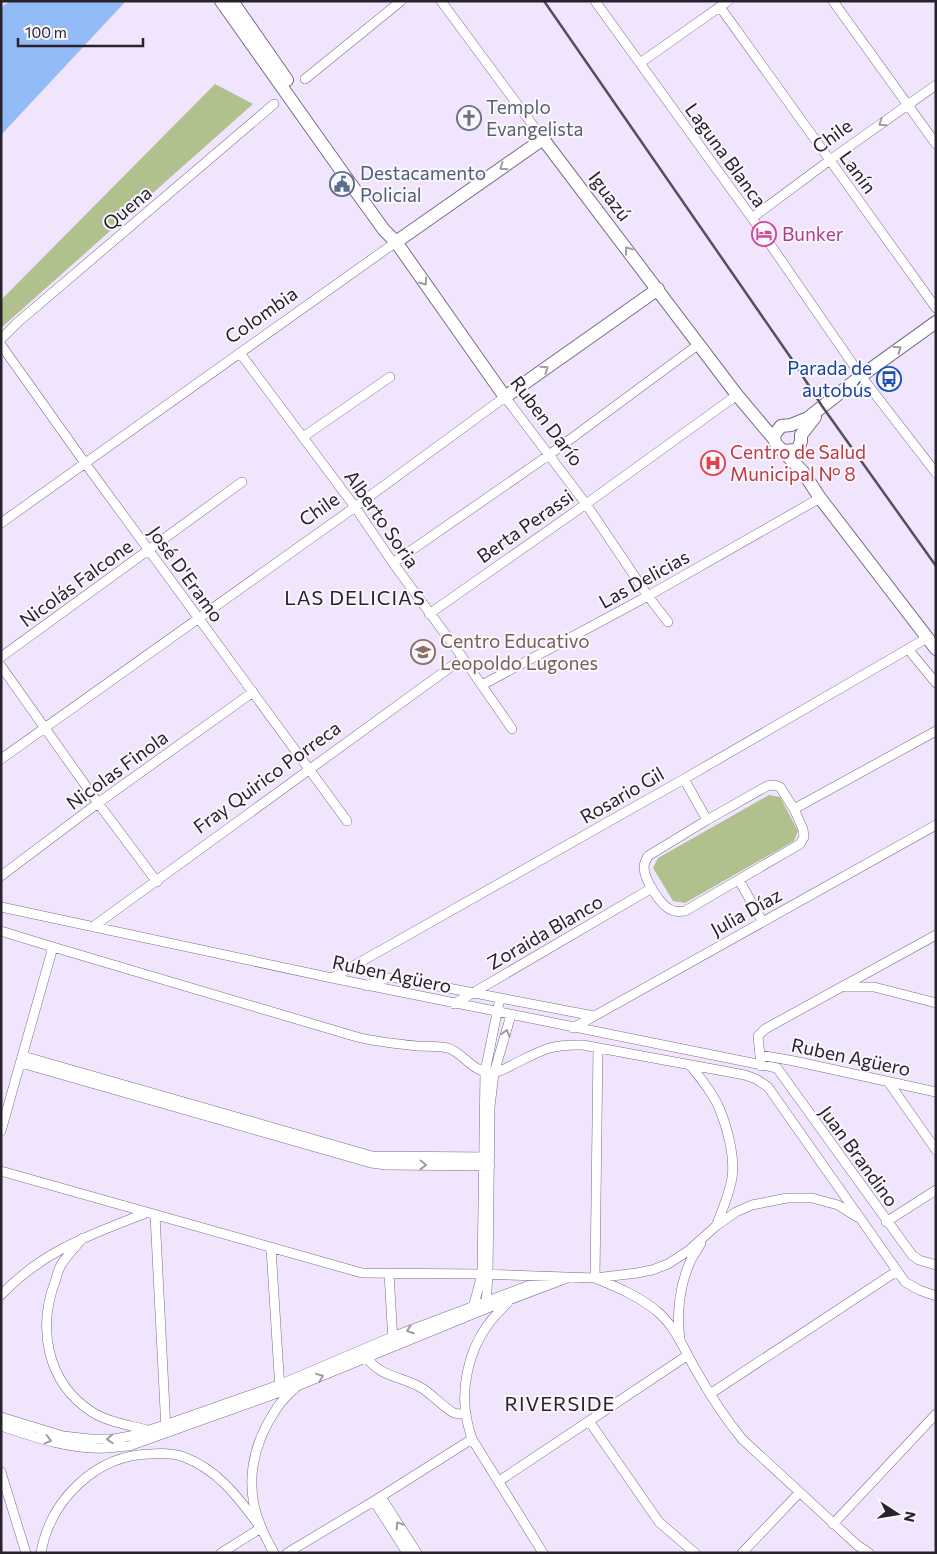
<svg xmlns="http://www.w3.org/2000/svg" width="937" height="1554" font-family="Commissioner,sans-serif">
	<rect width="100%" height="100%" fill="#f0e5fd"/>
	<path fill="#b1c18e" d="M215 84 253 104 1 328V300Z
		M769 795 780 797 798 831 794 841 685 903 673 901 653 868 658 858Z"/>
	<path fill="#92bbf7" d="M11 1H126L1 135V7Z"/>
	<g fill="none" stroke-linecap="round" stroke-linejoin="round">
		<defs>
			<path id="street" d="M441 1 543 139
				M595 1 752 218 861 376 936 473
				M833 1 936 144
				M720 7 936 308
				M640 63 728 1
				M305 79 401 1
				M752 218 830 160 936 85
				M1 339 17 323 274 104
				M1 345 85 463 347 821
				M240 353 355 507 393 563 463 658 512 729
				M303 437 390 377
				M1 523 396 242
				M393 563 549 455 699 344
				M429 614 586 504 737 395
				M908 649 936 683
				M1 657 242 482
				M1 666 98 803 157 882
				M482 685 648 596 820 498
				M1 759 355 507 505 397 586 504 648 596 668 622
				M684 779 707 820
				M774 785 780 787 794 809 803 829 804 837 800 844 685 911C682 911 677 912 674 911 661 908 644 879 644 867 644 863 646 860 648 856L707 820 767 786Z
				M794 809 936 731
				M1 876 98 803 253 692
				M739 880 762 921
				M1 907 332 978 777 1068 912 1255 919 1260 936 1265
				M94 926 463 658
				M1 931 53 947 357 1037C377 1042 397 1044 417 1046 427 1046 438 1046 448 1048 464 1053 474 1075 494 1072 502 1072 511 1065 518 1062 544 1049 553 1044 583 1045L745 1075 756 1079 768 1087 905 1282 919 1290 936 1296
				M332 978 684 779 927 638
				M367 986 386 978H396L594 1016
				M846 987H874L936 1003
				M454 1004 652 888
				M573 1028 936 825
				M598 1048 595 1278C617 1287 641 1297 659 1313 677 1329 685 1352 697 1372 710 1395 725 1418 742 1439L857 1545 869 1553
				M760 1055 794 1061 936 1092
				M23 1056 372 1156 490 1157
				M21 1063 371 1163 386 1165 490 1166
				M690 1065C701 1079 713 1093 720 1110 728 1130 735 1157 732 1178 729 1195 722 1211 716 1226
				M761 1066 758 1036 765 1029 936 935
				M889 1083 936 1150
				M1 1131 53 947
				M1 1171 362 1273 482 1274 595 1278 637 1273 652 1270 668 1264 688 1251 716 1226 736 1212 752 1205 787 1198H812L838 1205 857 1217
				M155 1215 166 1430
				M886 1222 936 1190
				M83 1238C76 1246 67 1255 61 1265 59 1269 57 1274 56 1279 37 1327 46 1382 92 1412 108 1422 129 1425 147 1430
				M271 1248 280 1390
				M389 1273 393 1342
				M1 1295C44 1250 90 1235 146 1213
				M508 1302C501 1310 493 1317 487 1326 469 1351 460 1389 467 1420 468 1426 470 1432 472 1439L543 1553
				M486 1306 488 1274 490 1107 494 1073 511 1015
				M472 1312 482 1274 485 1072 500 998
				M680 1338C676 1314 680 1283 691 1260 694 1254 698 1249 701 1243
				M367 1358C381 1377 400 1376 420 1387 431 1393 445 1409 454 1413 458 1414 462 1414 466 1413
				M710 1394 897 1271
				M1 1417 63 1436 90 1439H114L130 1436 165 1425 279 1385 392 1337 549 1278
				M589 1421 659 1522 695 1553
				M1 1426C34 1437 70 1450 105 1448 113 1448 121 1446 129 1446L297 1386 485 1309 567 1278
				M1 1472 26 1553
				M499 1481 688 1355
				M381 1497 417 1553
				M374 1501 407 1553
				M833 1524 936 1414
				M41 1553C50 1500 96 1455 150 1454 162 1453 173 1453 184 1457 219 1470 240 1500 261 1528L221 1553
				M274 1553C270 1545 265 1537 262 1529 243 1487 252 1444 277 1408 282 1400 289 1394 295 1388
				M287 1553 374 1501 472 1439
				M742 1553 799 1493"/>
			<path id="secondary" d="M221 1 350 183 384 230 396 242 505 397 658 289
				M232 1 287 80
				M396 242 543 139 737 395 774 439
				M936 322 861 376 808 418 791 425 781 426 775 434 774 439 776 444 803 472 820 498 936 649
				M784 451 795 450 799 447 801 441V435L815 417"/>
		</defs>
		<use href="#street" stroke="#7a6e88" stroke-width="10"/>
		<use href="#secondary" stroke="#7a6e88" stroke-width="14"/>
		<use href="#street" stroke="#fff" stroke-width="9"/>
		<use href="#secondary" stroke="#fff" stroke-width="12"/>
		<path stroke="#564e5c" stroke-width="2.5" d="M544 1 791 358 822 406 936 566"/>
	</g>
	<defs><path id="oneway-chevron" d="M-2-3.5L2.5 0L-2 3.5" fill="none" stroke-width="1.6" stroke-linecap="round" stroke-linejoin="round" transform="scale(1.25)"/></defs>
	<g stroke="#9e9ca0">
		<use href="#oneway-chevron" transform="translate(882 123) rotate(145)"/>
		<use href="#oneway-chevron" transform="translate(503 167) rotate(145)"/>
		<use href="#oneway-chevron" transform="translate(628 250) rotate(-127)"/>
		<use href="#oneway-chevron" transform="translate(424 282) rotate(55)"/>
		<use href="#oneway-chevron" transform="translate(898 349) rotate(-36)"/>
		<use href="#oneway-chevron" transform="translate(545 369) rotate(-35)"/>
		<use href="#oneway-chevron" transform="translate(506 1033) rotate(-74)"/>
		<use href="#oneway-chevron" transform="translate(423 1165) rotate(1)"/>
		<use href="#oneway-chevron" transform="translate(410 1330) rotate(159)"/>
		<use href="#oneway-chevron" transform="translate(320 1377) rotate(-22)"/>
		<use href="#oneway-chevron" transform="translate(110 1439) rotate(177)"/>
		<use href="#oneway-chevron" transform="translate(48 1440) rotate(14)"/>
		<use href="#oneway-chevron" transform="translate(399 1525) rotate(-122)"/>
	</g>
	<defs>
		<symbol id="church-ring" viewBox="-11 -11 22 22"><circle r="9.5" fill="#f9f6fc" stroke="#6b7280" stroke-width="1.5"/><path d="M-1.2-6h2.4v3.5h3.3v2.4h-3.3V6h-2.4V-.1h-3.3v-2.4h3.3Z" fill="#6b7280"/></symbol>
		<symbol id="civic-ring" viewBox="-11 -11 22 22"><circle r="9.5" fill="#f9f6fc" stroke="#5c6f8a" stroke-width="1.5"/><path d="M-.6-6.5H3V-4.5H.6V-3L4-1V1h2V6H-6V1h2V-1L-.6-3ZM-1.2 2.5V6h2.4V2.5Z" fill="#5c6f8a"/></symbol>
		<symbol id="hotel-ring" viewBox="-11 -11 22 22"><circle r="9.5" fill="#f9f6fc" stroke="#d1479c" stroke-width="1.5"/><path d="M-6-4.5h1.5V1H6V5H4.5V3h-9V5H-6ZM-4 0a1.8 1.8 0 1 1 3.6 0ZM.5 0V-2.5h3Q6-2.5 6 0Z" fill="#d1479c"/></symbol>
		<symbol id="bus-ring" viewBox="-11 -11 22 22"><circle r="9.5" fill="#f9f6fc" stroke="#1a4fb4" stroke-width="1.5"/><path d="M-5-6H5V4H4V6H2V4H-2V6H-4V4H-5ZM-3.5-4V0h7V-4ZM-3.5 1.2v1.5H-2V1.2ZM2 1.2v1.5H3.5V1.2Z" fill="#1a4fb4"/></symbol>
		<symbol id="hospital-ring" viewBox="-11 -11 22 22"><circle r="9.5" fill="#f9f6fc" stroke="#e0444e" stroke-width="1.5"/><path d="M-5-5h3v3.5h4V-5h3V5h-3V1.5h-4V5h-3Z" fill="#e0444e"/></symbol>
		<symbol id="school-ring" viewBox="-11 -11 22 22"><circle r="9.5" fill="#f9f6fc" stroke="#8d6e63" stroke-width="1.5"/><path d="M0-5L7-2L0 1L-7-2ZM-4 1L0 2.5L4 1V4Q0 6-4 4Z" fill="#8d6e63"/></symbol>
	</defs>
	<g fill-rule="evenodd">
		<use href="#church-ring" x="455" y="104" width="28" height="28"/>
		<use href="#civic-ring" x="328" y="170" width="28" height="28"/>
		<use href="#hotel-ring" x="750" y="220" width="28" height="28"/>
		<use href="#bus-ring" x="875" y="365" width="28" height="28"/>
		<use href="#hospital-ring" x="699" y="449" width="28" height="28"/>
		<use href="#school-ring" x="409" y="638" width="28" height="28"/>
	</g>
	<g text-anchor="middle" stroke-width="4" stroke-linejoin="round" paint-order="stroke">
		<g font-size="19" fill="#5b616d" stroke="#f9f6fc" text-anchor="start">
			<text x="486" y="114">Templo<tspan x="486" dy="22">Evangelista</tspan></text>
		</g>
		<g font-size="19" fill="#28222d" stroke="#f9f6fc">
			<text transform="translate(832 136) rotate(-36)" y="7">Chile</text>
			<text transform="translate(726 155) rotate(54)" y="7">Laguna Blanca</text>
			<text transform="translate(858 172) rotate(54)" y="7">Lanín</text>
			<text transform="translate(610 196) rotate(53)" y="7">Iguazú</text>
			<text transform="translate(127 208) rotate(-40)" y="7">Quena</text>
			<text transform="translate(261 315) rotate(-35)" y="7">Colombia</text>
			<text transform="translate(547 421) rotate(53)" y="7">Ruben Darío</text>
			<text transform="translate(319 509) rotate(-35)" y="7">Chile</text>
			<text transform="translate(382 519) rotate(55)" y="7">Alberto Soria</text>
			<text transform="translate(525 526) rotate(-35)" y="7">Berta Perassi</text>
			<text transform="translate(186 574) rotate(54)" y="7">José D'Eramo</text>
			<text transform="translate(644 579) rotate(-29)" y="7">Las Delicias</text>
			<text transform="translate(76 583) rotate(-36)" y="7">Nicolás Falcone</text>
			<text transform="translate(117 770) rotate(-36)" y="7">Nicolas Finola</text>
			<text transform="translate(267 777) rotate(-36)" y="7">Fray Quirico Porreca</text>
			<text transform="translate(622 795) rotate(-30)" y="7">Rosario Gil</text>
			<text transform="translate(746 912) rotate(-29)" y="7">Julia Díaz</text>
			<text transform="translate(545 932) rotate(-30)" y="7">Zoraida Blanco</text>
			<text transform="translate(392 974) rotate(12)" y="7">Ruben Agüero</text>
			<text transform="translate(851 1057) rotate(12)" y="7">Ruben Agüero</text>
			<text transform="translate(859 1156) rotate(54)" y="7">Juan Brandino</text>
		</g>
		<g font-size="19" fill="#4e5e75" stroke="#f9f6fc" text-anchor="start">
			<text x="360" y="180">Destacamento<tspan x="360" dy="22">Policial</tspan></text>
		</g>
		<g font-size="19" fill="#b23c85" stroke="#f9f6fc" text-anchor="start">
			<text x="782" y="241">Bunker</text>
		</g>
		<g font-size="19" fill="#164399" stroke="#f9f6fc" text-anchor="end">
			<text x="872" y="375">Parada de<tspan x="872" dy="22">autobús</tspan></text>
		</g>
		<g font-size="19" fill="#be3a42" stroke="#f9f6fc" text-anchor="start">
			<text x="730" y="459">Centro de Salud<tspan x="730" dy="22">Municipal Nº 8</tspan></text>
		</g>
		<g font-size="19" fill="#785e54" stroke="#f9f6fc" text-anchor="start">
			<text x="440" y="648">Centro Educativo<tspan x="440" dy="22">Leopoldo Lugones</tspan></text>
		</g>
		<g font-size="20" letter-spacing="1" fill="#28222d" stroke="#f9f6fc">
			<text x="355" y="605">LAS DELICIAS</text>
			<text x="560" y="1411">RIVERSIDE</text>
		</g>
	</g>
	<rect width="937" height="1554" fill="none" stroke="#28222d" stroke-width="5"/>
	<g transform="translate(897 1514) rotate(102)" stroke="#f9f6fc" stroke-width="4" paint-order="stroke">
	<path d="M0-4L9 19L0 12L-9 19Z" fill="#28222d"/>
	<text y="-8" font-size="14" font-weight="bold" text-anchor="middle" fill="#28222d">N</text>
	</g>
	<path d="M18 38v8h125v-8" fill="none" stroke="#28222d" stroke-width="2.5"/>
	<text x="25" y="38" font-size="15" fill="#28222d" stroke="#f9f6fc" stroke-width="4" paint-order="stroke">100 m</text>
</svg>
